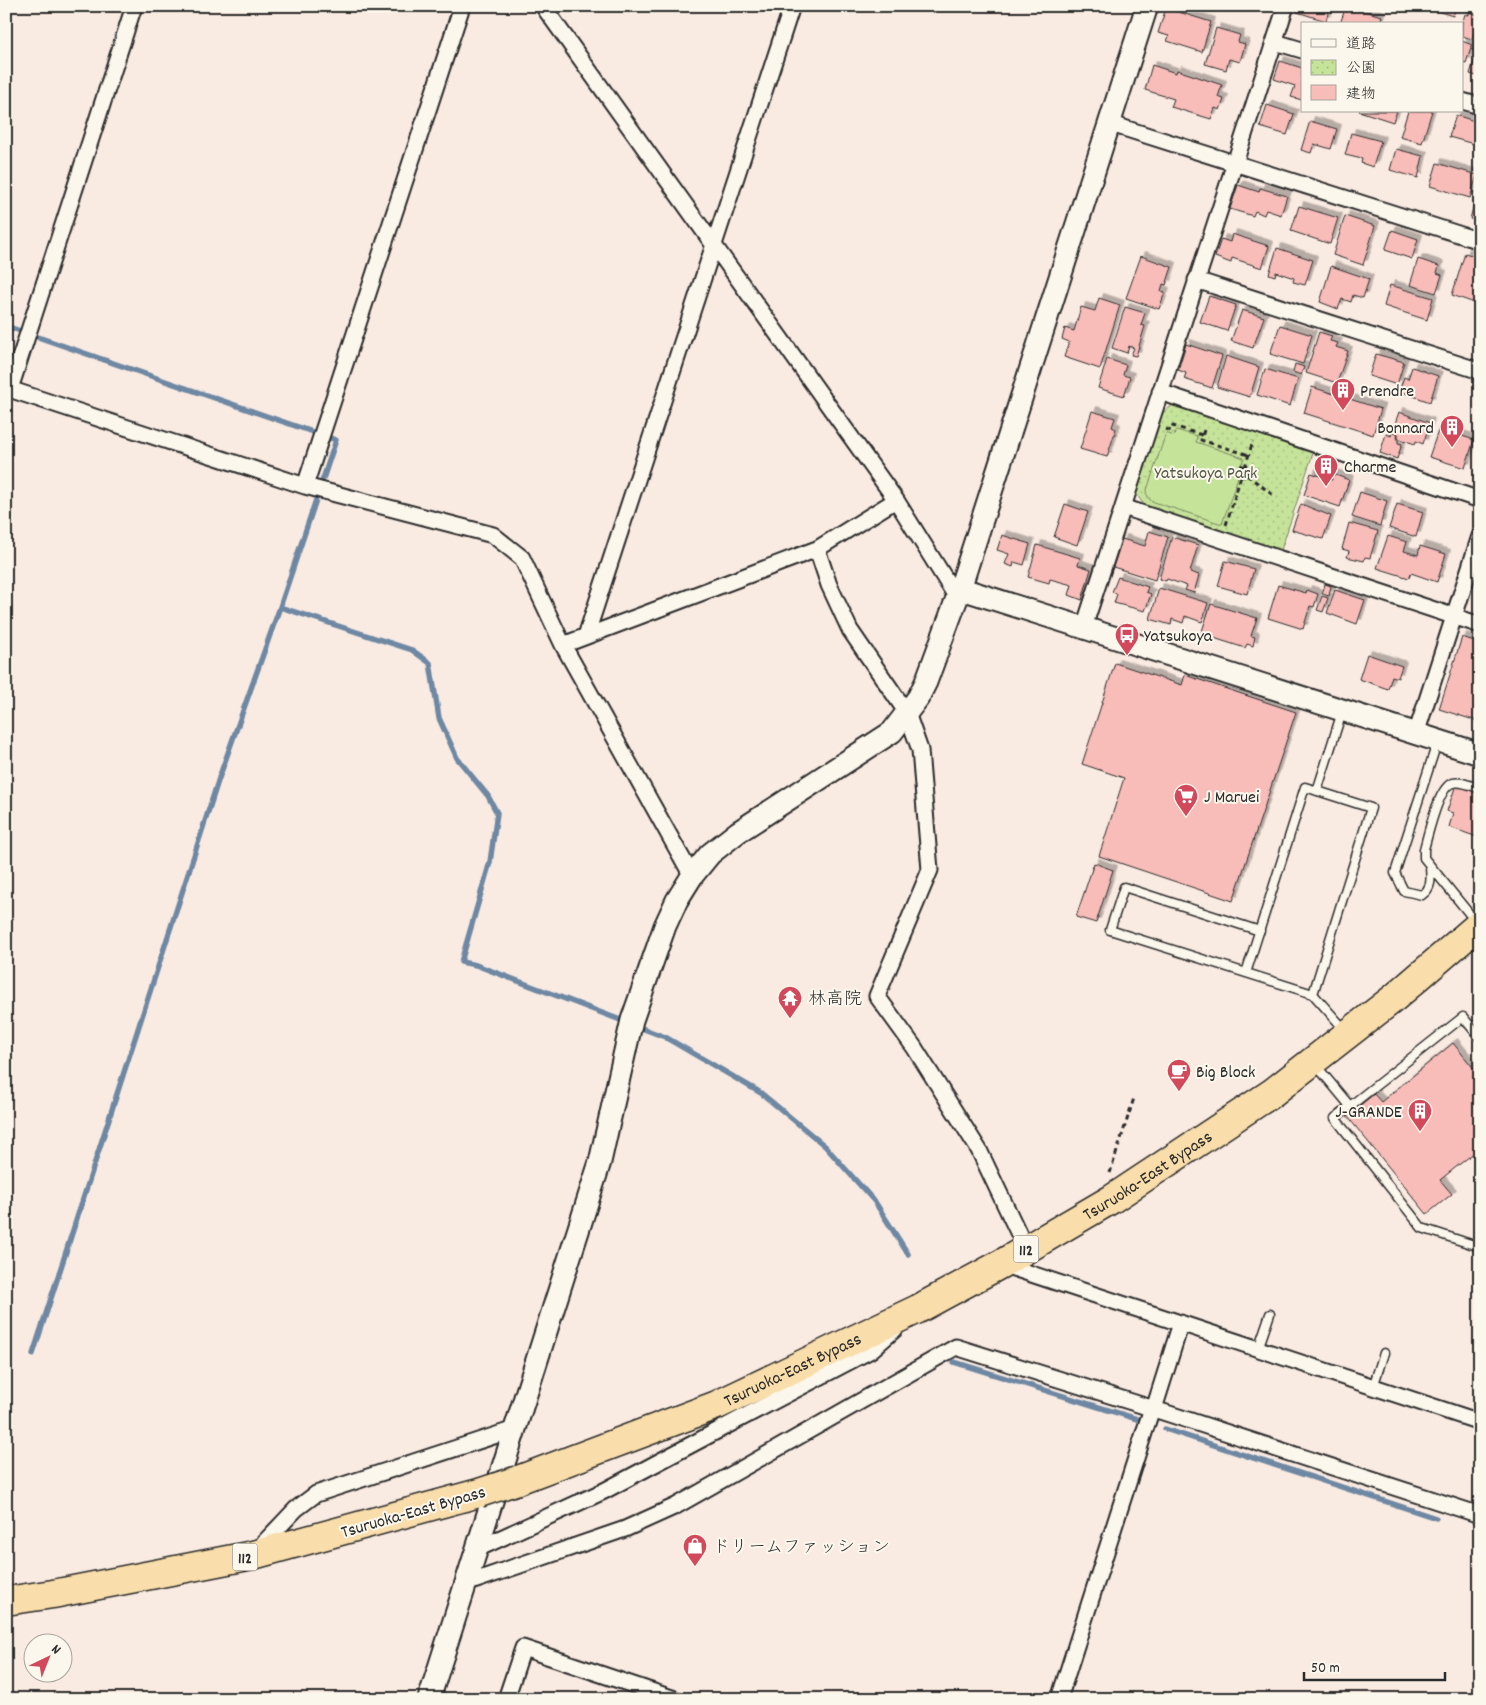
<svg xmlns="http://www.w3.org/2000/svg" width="1486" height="1705" font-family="Dekko,'Klee One',sans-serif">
	<defs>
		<pattern id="park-dots" width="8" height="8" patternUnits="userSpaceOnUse" patternTransform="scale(1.25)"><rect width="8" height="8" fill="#c6e39a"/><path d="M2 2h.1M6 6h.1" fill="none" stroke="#aac385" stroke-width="1.8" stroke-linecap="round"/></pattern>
		<filter id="shadow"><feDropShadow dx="4.5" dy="-4.5" stdDeviation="0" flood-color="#0004"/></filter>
	</defs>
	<rect width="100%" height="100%" fill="#faebe2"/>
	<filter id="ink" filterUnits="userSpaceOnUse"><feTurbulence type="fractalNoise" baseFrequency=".02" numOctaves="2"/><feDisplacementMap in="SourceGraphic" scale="10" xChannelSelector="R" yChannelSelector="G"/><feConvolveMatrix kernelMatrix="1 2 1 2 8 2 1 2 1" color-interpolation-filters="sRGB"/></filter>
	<g filter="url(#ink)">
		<path fill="url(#park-dots)" stroke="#788762" d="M1173 405 1313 453 1280 553 1146 508 1135 492 1160 415Z"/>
		<path fill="#c6e39a" stroke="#788762" d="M1176 430 1197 436 1196 442 1244 458 1236 476 1238 477 1222 524 1151 501 1146 493 1166 433 1174 436Z"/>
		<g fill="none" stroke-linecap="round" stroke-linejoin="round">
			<path stroke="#6e88a3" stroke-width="5.5" d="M6 326 336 440 280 607 219 778 33 1354
				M280 607 412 650 430 663 439 718 457 758 488 796 497 813 490 862 461 962 476 965 665 1037 761 1093 825 1146 875 1202 908 1254
				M954 1362 1137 1419
				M1165 1429 1436 1518"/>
		</g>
		<path fill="#f8bcb9" stroke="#2b2b2b" filter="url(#shadow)" d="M1299 6H1330L1326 21 1297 12Z
			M1346 6 1382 16 1379 24H1340Z
			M1441 6H1470L1468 11 1456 7 1453 16 1440 12Z
			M1166 8 1211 22 1202 52 1167 41 1169 36 1158 33Z
			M1469 12 1480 16 1472 39 1462 36V24L1465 14 1469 15Z
			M1216 28 1240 35 1238 42 1245 44 1240 62 1229 59 1226 70 1205 64Z
			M1462 41 1472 45 1466 63 1462 62Z
			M1478 48H1480V77L1470 74Z
			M1280 61 1302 68V100L1291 97 1295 86 1274 79Z
			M1152 65 1176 73 1177 70 1222 85 1218 97 1224 99 1220 110 1215 108 1211 119 1171 107 1174 99 1145 90Z
			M1267 105 1294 114 1287 135 1260 127Z
			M1359 111H1397L1393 122Z
			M1408 111H1432L1422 143 1400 137Z
			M1456 115 1480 123 1474 144 1449 137Z
			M1310 121 1337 129 1331 149 1314 144 1311 153 1301 150Z
			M1351 133 1381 141 1373 167 1361 163 1362 159 1345 155Z
			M1396 149 1423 156 1418 178 1390 170Z
			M1437 163 1477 175 1470 198 1430 186Z
			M1238 185 1259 192 1260 188 1287 196 1281 215 1266 210 1264 215 1255 211 1253 216 1230 209Z
			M1474 204 1480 206V221L1470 219Z
			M1299 206 1338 218 1330 244 1291 231Z
			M1345 216 1375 226 1363 265 1333 255Z
			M1392 230 1418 239 1412 259 1385 250Z
			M1232 234 1269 246 1262 268 1232 258 1231 263 1215 257 1221 239 1230 242Z
			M1277 248 1313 260 1305 285 1293 282 1294 278 1276 272 1275 276 1269 274Z
			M1465 253 1480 258V305L1452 295Z
			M1141 256 1172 267 1166 285 1163 284 1161 291 1165 292 1159 309 1126 298Z
			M1418 259 1439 266 1437 273 1442 275 1436 293 1410 285Z
			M1331 266 1369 279 1363 298 1353 295 1351 302 1342 299 1338 309 1320 302Z
			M1390 285 1433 298 1427 320 1384 306Z
			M1209 296 1236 305 1227 331 1200 322Z
			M1099 298 1120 305 1100 369 1064 357 1069 342 1062 339 1065 328 1074 331 1081 307 1095 311Z
			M1125 307 1145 313 1141 325 1145 326 1136 356 1131 355 1134 348 1129 346 1127 353 1112 348Z
			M1242 310 1264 317 1253 348 1231 341Z
			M1280 325 1312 335 1303 364 1270 354Z
			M1319 332 1332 336 1330 341 1338 343 1336 347 1348 351 1337 383 1306 373Z
			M1186 344 1222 356 1212 388 1184 379 1186 373 1178 370Z
			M1376 354 1404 362 1397 385 1369 376Z
			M1226 356 1259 367 1250 397 1217 387Z
			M1107 359 1126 365 1123 375 1130 377 1124 396 1098 388Z
			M1295 364 1304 367 1301 375 1293 372Z
			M1412 367 1438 376 1430 402 1399 391 1404 377 1408 379Z
			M1265 369 1298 379 1290 406 1257 395Z
			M1312 387 1381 409 1373 435 1304 413Z
			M1092 411 1115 418 1112 427 1116 429 1107 457 1080 449Z
			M1399 412 1430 423 1423 444 1416 441 1415 444 1397 438 1398 434 1392 432Z
			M1439 428 1474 440 1465 468 1429 457Z
			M1392 432 1398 434V443L1402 444 1397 459 1380 453 1386 434 1391 436Z
			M1311 473 1332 480 1333 474 1349 480 1340 507 1304 495Z
			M1360 492 1387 501 1380 526 1352 517Z
			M1065 504 1088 512 1077 545 1054 537Z
			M1301 504 1331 516 1323 539 1292 530Z
			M1397 504 1423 512 1416 537 1389 528Z
			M1349 523 1378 531 1370 558 1365 557 1364 561 1347 557 1349 551 1342 549Z
			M1149 531 1168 537 1155 580 1113 567 1122 539 1145 546Z
			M1002 535 1030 544 1024 565 1014 562 1013 567 1005 564 1009 554 997 550Z
			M1388 536 1407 542 1404 551 1418 555 1420 546 1446 554 1437 582 1411 573 1409 578 1377 568Z
			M1172 537 1198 545 1190 572 1199 575 1194 593 1185 590 1187 586 1167 579 1166 581 1159 579Z
			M1037 545 1080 558 1078 565 1091 569 1082 600 1069 595 1072 585 1050 579 1049 583 1028 577Z
			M1225 561 1254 569 1247 594 1218 586Z
			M1118 577 1148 587 1146 592 1151 594 1145 611 1114 603 1117 594 1112 592Z
			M1325 584 1331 586 1329 596 1322 594Z
			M1278 585 1306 593 1307 590 1318 594 1314 607 1310 606 1303 629 1268 618Z
			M1159 588 1208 603 1202 622 1185 616 1183 623 1172 619 1171 625 1150 619Z
			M1335 590 1365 600 1357 624 1327 613Z
			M1322 596 1328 598 1323 612 1317 610Z
			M1211 604 1257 618 1251 636 1255 637 1253 646 1247 644 1245 648 1201 634Z
			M1462 637 1480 643V722L1439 709Z
			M1367 654 1402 666 1398 678 1392 676 1388 689 1359 679Z
			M1115 663 1182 685 1185 675 1296 712 1233 901 1099 856 1124 778 1082 764Z
			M1456 785 1480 793V838L1449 827 1453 813 1447 811Z
			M1094 863 1113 870 1096 923 1076 917Z
			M1453 1043 1480 1076V1148L1440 1180 1452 1194 1427 1214 1347 1116 1374 1094 1381 1102Z"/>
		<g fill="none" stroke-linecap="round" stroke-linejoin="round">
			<defs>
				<path id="lane" d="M1317 791 1342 712
					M1430 867C1431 879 1432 888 1422 895L1404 891 1395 873 1437 743
					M1476 922 1424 858V849C1428 835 1439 785 1453 783 1462 781 1472 786 1480 789
					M1260 931 1124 887 1110 930 1313 994 1345 1030
					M1246 973 1305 787 1371 808 1313 994
					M1315 1064 1350 1106 1335 1118 1422 1228 1480 1247
					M1350 1106 1463 1017 1480 1038
					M1258 1349 1270 1314
					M1373 1387 1384 1353"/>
				<path id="street" d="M543 6 896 500 957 598
					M1275 42 1302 50
					M1462 101 1480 106
					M1108 123 1480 241
					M1196 280 1480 371
					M6 388 305 486 493 535 522 558 563 645 692 876
					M10 389 134 6
					M1160 392 1480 500
					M305 486 462 6
					M1123 507 1480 625
					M817 549 829 585 850 630 907 713 920 750 930 870 877 996 914 1047 979 1150 1026 1249
					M1084 627 1286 6
					M586 636 792 6
					M563 645 817 549 896 500
					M1416 734 1480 536
					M1001 1264 1480 1422
					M1154 1409 1181 1323
					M477 1549 604 1491 715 1432 871 1350 895 1329
					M257 1550 296 1509 316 1494 515 1429
					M465 1584 625 1529 676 1506 956 1347 1154 1409 1480 1515
					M506 1699 523 1648 675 1699
					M1059 1699 1152 1408"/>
				<path id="secondary" d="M959 588 1480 754
					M429 1699 600 1162 632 1020 665 926 677 900 692 876 710 854 738 832 892 732 918 698 926 682 957 598 1147 6"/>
				<g id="highway">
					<path id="s1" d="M518 1480 717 1405 918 1309 1001 1264 1112 1199 1272 1093 1394 998 1480 924"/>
					<path d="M6 1601 53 1594 253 1555 479 1493"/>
				</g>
			</defs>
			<use href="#lane" stroke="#2b2b2b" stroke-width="11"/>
			<use href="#street" stroke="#2b2b2b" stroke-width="19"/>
			<use href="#secondary" stroke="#2b2b2b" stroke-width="25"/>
			<use href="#highway" stroke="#2b2b2b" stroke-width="31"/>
			<path stroke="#2b2b2b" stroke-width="3" stroke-dasharray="5 4" stroke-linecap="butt" d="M1166 429 1171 431 1173 426 1202 435
				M1204 430 1201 440 1249 455
				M1245 467 1240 465 1238 475 1246 477 1248 468 1245 467 1253 441
				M1247 475 1273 495
				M1226 525 1241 476
				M1110 1173 1134 1098"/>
			<use href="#lane" stroke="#fbf7ec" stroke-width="8"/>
			<use href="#street" stroke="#fbf7ec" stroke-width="15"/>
			<use href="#secondary" stroke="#fbf7ec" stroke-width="21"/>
			<use href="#highway" stroke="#f9deab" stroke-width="28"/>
			<defs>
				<path id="highway-bridge" d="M479 1493 518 1480"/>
			</defs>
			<use href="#highway-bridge" stroke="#2b2b2b" stroke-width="31" stroke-linecap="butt"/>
			<use href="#highway-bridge" stroke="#f9deab" stroke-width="28"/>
		</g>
	</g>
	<defs>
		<symbol id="building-pin" viewBox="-11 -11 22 30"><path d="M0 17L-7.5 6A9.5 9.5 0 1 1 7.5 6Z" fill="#d1495b" stroke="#fbf7ec"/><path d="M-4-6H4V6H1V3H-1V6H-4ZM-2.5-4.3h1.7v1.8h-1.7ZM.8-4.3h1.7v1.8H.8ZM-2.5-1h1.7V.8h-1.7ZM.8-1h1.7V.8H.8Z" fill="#fff"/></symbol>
		<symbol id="bus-pin" viewBox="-11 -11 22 30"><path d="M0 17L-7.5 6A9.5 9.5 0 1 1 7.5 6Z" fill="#d1495b" stroke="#fbf7ec"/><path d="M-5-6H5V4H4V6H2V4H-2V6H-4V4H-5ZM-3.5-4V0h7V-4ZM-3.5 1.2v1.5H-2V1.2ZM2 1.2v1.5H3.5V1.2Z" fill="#fff"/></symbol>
		<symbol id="supermarket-pin" viewBox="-11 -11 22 30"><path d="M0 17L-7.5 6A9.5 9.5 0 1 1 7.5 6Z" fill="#d1495b" stroke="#fbf7ec"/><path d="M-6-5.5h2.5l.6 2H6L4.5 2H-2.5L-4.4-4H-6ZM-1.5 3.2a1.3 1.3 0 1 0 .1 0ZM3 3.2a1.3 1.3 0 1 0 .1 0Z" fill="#fff"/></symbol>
		<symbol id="temple-pin" viewBox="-11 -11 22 30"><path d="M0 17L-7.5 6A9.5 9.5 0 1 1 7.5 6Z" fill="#d1495b" stroke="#fbf7ec"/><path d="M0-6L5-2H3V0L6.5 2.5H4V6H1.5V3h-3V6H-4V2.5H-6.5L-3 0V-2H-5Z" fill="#fff"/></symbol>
		<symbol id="cafe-pin" viewBox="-11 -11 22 30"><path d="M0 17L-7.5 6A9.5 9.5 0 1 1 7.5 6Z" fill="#d1495b" stroke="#fbf7ec"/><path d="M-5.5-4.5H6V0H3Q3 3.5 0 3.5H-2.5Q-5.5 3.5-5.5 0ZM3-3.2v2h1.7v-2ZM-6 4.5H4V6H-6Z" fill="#fff"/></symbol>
		<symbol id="shop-pin" viewBox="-11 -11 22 30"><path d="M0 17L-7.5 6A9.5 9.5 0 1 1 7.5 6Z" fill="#d1495b" stroke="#fbf7ec"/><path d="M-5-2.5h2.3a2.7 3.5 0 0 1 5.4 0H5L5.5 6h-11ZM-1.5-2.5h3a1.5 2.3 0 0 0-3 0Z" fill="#fff"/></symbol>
	</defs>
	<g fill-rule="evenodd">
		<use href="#building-pin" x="1329" y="376" width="28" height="38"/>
		<use href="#building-pin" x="1438" y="413" width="28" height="38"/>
		<use href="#building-pin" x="1312" y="452" width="28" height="38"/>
		<use href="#bus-pin" x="1113" y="621" width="28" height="38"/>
		<use href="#supermarket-pin" x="1172" y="782" width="28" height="38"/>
		<use href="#temple-pin" x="776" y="984" width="28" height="38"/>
		<use href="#cafe-pin" x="1165" y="1057" width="28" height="38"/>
		<use href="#building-pin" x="1406" y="1097" width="28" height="38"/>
		<use href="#shop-pin" x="681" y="1532" width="28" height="38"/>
	</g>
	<g text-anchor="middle" stroke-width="4" stroke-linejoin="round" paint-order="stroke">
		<g fill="#fbf7ec" stroke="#696865" stroke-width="1">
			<rect x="1013.5" y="1235.5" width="25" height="27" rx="4"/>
			<rect x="232.5" y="1543.5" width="25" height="27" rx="4"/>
		</g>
		<g font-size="16" font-weight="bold" fill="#2b2b2b">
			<text x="1026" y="1255">112</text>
			<text x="245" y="1563">112</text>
		</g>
		<g font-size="18" fill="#2b2b2b" stroke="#fbf7ec" text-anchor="start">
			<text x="1360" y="396">Prendre</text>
			<text x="1434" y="433" text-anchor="end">Bonnard</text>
			<text x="1344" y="472">Charme</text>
			<text x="1144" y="641">Yatsukoya</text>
			<text x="1204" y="802">J Maruei</text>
			<text x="808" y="1004">林高院</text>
			<text x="1196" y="1077">Big Block</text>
			<text x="1402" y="1117" text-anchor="end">J-GRANDE</text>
			<text x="712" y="1552">ドリームファッション</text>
		</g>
		<g font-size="18" fill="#525947" stroke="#fbf7ec">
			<text x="1206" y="478">Yatsukoya Park</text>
		</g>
		<g font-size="18" fill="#2b2b2b" stroke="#fbf7ec">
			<text dy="6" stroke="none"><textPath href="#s1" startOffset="701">Tsuruoka-East Bypass</textPath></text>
			<text dy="6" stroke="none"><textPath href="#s1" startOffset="296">Tsuruoka-East Bypass</textPath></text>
			<text transform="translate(413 1511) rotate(-16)" y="6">Tsuruoka-East Bypass</text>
		</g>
	</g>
	<rect width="1486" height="1705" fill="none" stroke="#fbf7ec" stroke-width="25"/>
	<rect x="12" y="12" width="1461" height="1680" fill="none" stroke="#2b2b2b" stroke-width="2" filter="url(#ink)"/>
	<rect x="1301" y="22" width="162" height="90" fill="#fbf7ec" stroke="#a8a59f"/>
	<rect x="1311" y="39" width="25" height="8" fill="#fbf7ec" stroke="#a8a59f"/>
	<text x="1346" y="48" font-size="15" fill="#2b2b2b">道路</text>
	<rect x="1311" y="60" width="25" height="15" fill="url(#park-dots)" stroke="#a8a59f"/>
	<text x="1346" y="72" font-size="15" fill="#2b2b2b">公園</text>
	<rect x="1311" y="85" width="25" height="15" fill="#f8bcb9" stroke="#a8a59f"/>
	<text x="1346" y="98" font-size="15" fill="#2b2b2b">建物</text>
	<g transform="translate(48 1658) rotate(43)"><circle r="24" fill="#fbf7ec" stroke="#a8a59f"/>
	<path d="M0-4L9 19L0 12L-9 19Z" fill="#d1495b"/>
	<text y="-8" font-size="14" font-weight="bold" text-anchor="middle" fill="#2b2b2b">N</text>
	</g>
	<path d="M1304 1672v8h141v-8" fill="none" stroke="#2b2b2b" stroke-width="2.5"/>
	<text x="1311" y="1672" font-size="15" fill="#2b2b2b" stroke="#fbf7ec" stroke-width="4" paint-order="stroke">50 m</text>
</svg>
